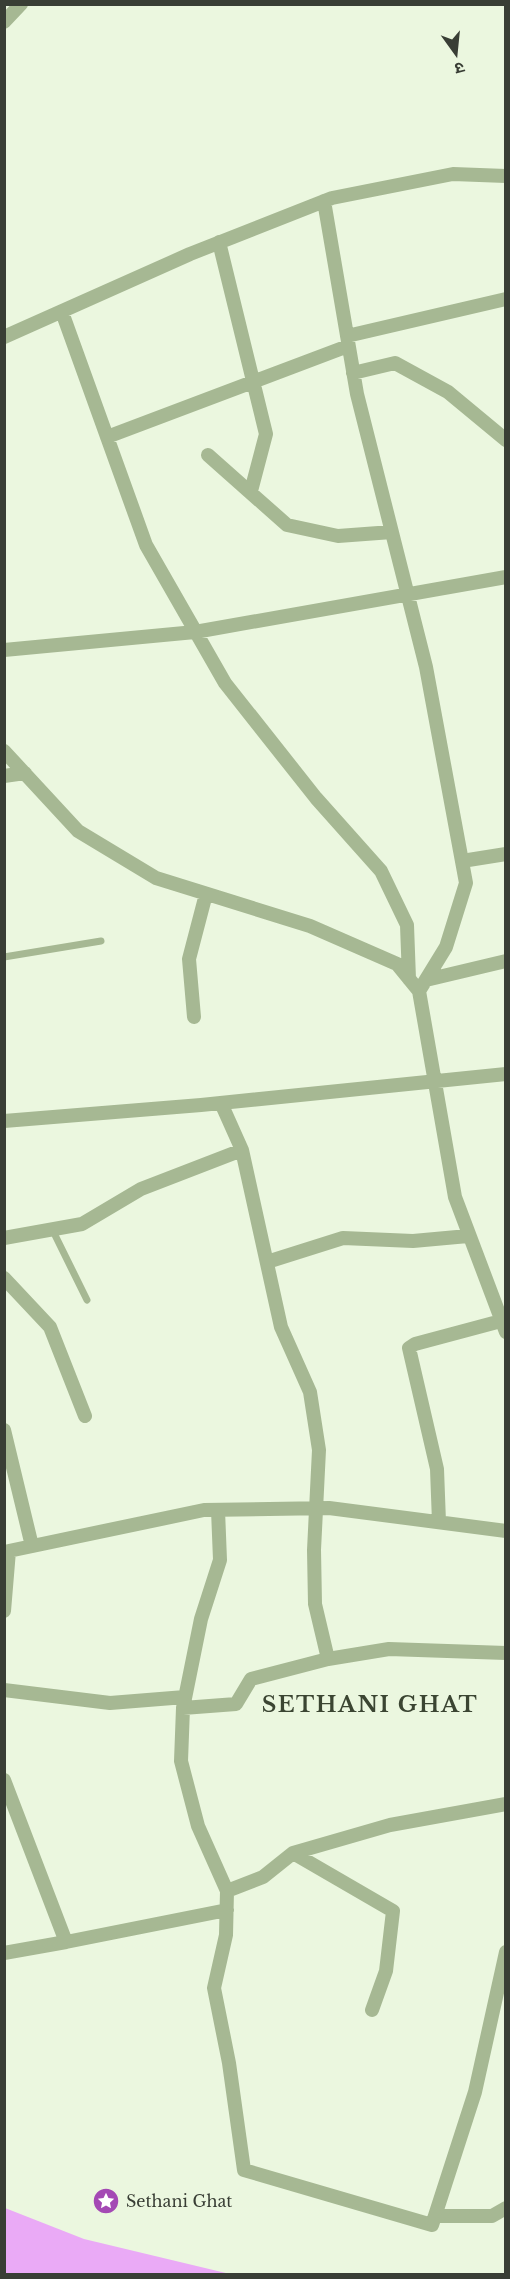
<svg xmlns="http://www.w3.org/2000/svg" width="510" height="2279" font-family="'Libre Baskerville','Noto Sans Devanagari',serif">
	<rect width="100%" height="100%" fill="#ebf7df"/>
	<path fill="#eaaaf6" d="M5 2208 84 2239 230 2274H5Z"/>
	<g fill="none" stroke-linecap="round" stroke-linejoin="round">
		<path stroke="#a6b893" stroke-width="7" d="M4 957 101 941
			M52 1229 87 1300"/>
		<path stroke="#a6b893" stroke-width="14" d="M4 22 21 4
			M324 201 357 394 426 667 466 883 446 947 419 991
			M219 242 266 434 251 491
			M62 312 146 545 225 683 316 798 381 871 407 925 409 979
			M347 336 506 299
			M4 337 190 254 332 198 453 174 506 176
			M353 373 395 363 448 392 506 440
			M107 437 348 346
			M208 455 287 525 338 536 392 532
			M4 650 195 632 506 577
			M4 751 78 831 156 878 310 926 397 964 419 991 455 1197 506 1332
			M4 776 25 773
			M462 861 506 854
			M426 980 506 961
			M194 1017 189 959 206 894
			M221 1103 242 1150 281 1327 310 1392 319 1450 314 1550 315 1604 328 1659
			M4 1121 201 1105 506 1074
			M4 1238 82 1224 141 1189 242 1150
			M267 1262 343 1238 413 1241 468 1236
			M4 1278 50 1327 85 1416
			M4 1430 32 1546
			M218 1510 220 1560 201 1619 183 1708 181 1761 198 1826 227 1891 226 1935 214 1988 229 2063 244 2170 432 2225 475 2092 506 1952
			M439 1522 437 1469 409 1348 415 1344 501 1321
			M4 1552 204 1510 329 1508 506 1531
			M4 1611 9 1551
			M4 1690 110 1703 185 1697
			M183 1708 236 1704 251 1679 328 1659 389 1649 506 1653
			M4 1780 66 1942 227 1910
			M293 1853 393 1911 386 1971 372 2010
			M227 1891 263 1877 293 1853 390 1825 506 1804
			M4 1953 66 1942
			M435 2216H492L506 2208"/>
	</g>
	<defs>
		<symbol id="sight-disc" viewBox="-11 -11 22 22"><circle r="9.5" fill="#a449b4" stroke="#ebf7df"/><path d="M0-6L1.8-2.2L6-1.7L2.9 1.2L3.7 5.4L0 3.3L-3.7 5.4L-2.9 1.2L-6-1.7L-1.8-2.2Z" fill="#fff"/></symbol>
	</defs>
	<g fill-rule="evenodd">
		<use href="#sight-disc" x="91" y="2186" width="30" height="30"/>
	</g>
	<g text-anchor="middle" stroke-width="6" stroke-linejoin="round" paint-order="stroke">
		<g font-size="16" fill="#393e35" stroke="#ebf7df" text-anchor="start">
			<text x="126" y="2207">Sethani Ghat</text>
		</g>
		<g font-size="22" font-weight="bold" letter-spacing="1.5" fill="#3b4532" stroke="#ebf7df">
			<text x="370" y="1712">SETHANI GHAT</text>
		</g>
	</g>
	<rect width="510" height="2279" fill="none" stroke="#393e35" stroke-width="12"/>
	<g transform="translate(456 54) rotate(165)" stroke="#ebf7df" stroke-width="4.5" paint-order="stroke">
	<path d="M0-4.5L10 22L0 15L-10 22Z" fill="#393e35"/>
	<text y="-9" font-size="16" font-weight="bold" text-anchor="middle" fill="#393e35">उ</text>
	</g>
</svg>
